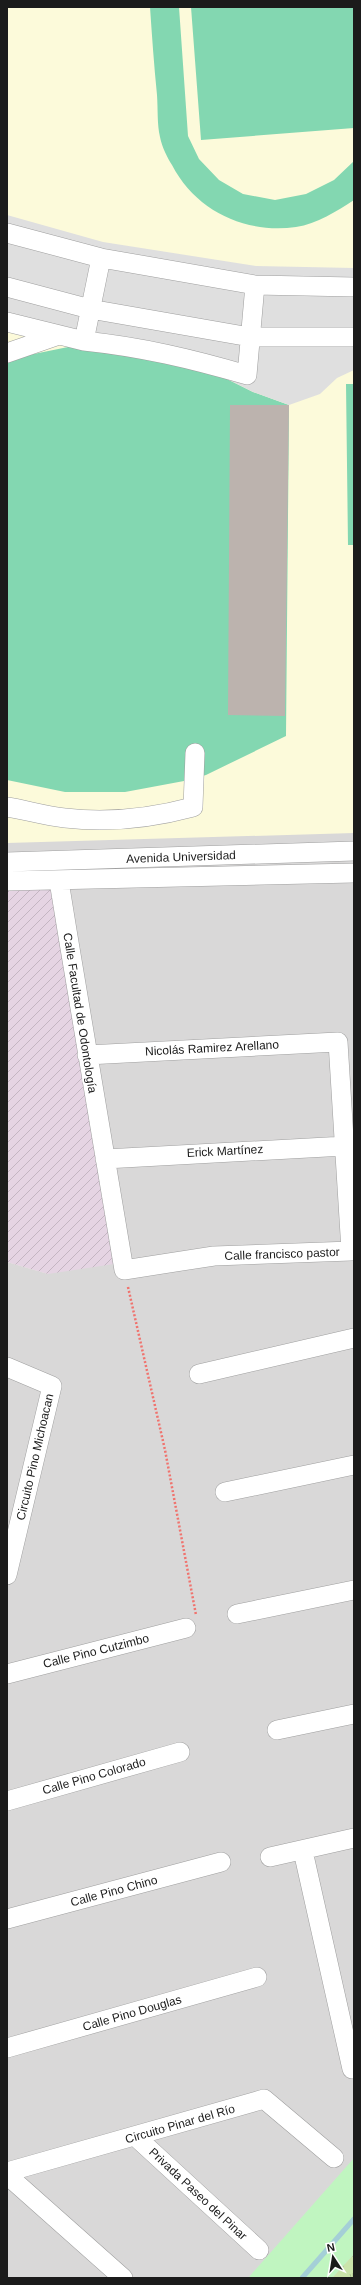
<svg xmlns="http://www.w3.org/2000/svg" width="361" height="2285" font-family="Arial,sans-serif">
	<defs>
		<pattern id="industrial-furrows" width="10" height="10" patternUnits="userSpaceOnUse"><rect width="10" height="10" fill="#e5d4e3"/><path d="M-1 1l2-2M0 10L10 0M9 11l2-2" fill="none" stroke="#c4b5c2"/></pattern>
		<pattern id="grass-tufts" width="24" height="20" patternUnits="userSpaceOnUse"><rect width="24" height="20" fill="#cae4aa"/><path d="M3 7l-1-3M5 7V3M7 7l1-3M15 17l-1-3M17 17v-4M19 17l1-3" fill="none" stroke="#adc392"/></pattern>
	</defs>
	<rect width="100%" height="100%" fill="#ece8e1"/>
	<path fill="#d9d8d8" d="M7 7H354V2278H7V1262L48 1274 7 890Z"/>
	<path fill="url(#industrial-furrows)" d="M51 888 114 1264 48 1274 7 1262V890Z"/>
	<path fill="#fcfada" d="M7 7H354V833L7 843Z"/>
	<path fill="url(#grass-tufts)" d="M354 2254V2278H332Z"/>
	<path fill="#c0f5c0" d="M354 2158V2254L332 2278H248Z"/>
	<path fill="#83d7b1" d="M150 7H179L188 136 199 159 219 180 243 194 275 200 306 194 334 180 354 161V200C337 211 317 224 296 227 245 234 196 211 172 165 167 157 162 147 160 137 157 124 158 109 157 95 154 66 152 36 150 7Z
		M191 7H354V128L201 140Z
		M73 346 127 349 217 374 253 392 289 405 286 736 206 775 184 781 125 792H65L7 780V362L19 357Z
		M346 384H354V545H348Z"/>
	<path fill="#dfdfdf" d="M7 215 103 242 256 266 354 268V370L337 378 320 394 289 405 253 392 217 374 7 329Z"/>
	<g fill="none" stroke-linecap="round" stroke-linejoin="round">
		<path stroke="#a4cfd7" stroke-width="5" d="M302 2278 354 2219"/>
	</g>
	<path fill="#bcb3ae" d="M230 405H289L285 716 228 715Z"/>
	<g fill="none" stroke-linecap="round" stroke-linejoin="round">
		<defs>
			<path id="minor" d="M7 233 101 258 255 285 354 287
				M7 287 90 309 250 337H354
				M7 322 84 341 101 258
				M84 341C142 347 192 359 247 375L255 285
				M7 353 56 336
				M7 807C26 810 45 816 65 818 107 823 152 818 193 807L195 753
				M7 862 354 851
				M7 881 354 873
				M59 881C80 1011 102 1141 124 1270L214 1256 351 1251 338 1042 87 1055
				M105 1159 345 1146
				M7 1367 52 1386 7 1575
				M199 1374 354 1338
				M225 1492 354 1465
				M237 1614 354 1590
				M7 1674 186 1628
				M277 1730 354 1714
				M7 1801 180 1752
				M303 1851 352 2069
				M270 1857 354 1838
				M7 1919 221 1862
				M7 2048 257 1977
				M136 2137 259 2250
				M7 2172 264 2099 334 2158
				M7 2175 123 2278"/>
		</defs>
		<use href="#minor" stroke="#9f9f9f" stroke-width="20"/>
		<path stroke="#f0736e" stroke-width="2.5" stroke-dasharray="2 2" stroke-linecap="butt" d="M128 1287 165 1450 196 1615"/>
		<use href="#minor" stroke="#fff" stroke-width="19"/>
	</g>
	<g text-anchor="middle" stroke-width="3.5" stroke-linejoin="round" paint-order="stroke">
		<g font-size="12" fill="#1b1b1b" stroke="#fff">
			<text transform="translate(181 857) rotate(-2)" y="4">Avenida Universidad</text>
			<text transform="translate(80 1013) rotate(81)" y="4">Calle Facultad de Odontología</text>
			<text transform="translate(212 1048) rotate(-3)" y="4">Nicolás Ramirez Arellano</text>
			<text transform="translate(225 1151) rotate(-3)" y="4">Erick Martínez</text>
			<text transform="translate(282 1254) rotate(-2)" y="4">Calle francisco pastor</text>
			<text transform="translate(35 1457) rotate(-77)" y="4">Circuito Pino Michoacan</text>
			<text transform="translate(96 1651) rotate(-14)" y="4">Calle Pino Cutzimbo</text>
			<text transform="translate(94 1776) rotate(-16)" y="4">Calle Pino Colorado</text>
			<text transform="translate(114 1891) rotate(-15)" y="4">Calle Pino Chino</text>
			<text transform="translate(132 2013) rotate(-16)" y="4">Calle Pino Douglas</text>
			<text transform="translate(180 2124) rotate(-16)" y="4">Circuito Pinar del Río</text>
			<text transform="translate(198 2194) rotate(43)" y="4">Privada Paseo del Pinar</text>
		</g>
	</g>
	<rect width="361" height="2285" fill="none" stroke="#1b1b1b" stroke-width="16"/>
	<g transform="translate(333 2257) rotate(348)" stroke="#ffffff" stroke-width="3" paint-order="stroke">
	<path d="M0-3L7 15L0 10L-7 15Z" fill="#1b1b1b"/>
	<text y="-6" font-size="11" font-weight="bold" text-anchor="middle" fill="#1b1b1b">N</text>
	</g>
</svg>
